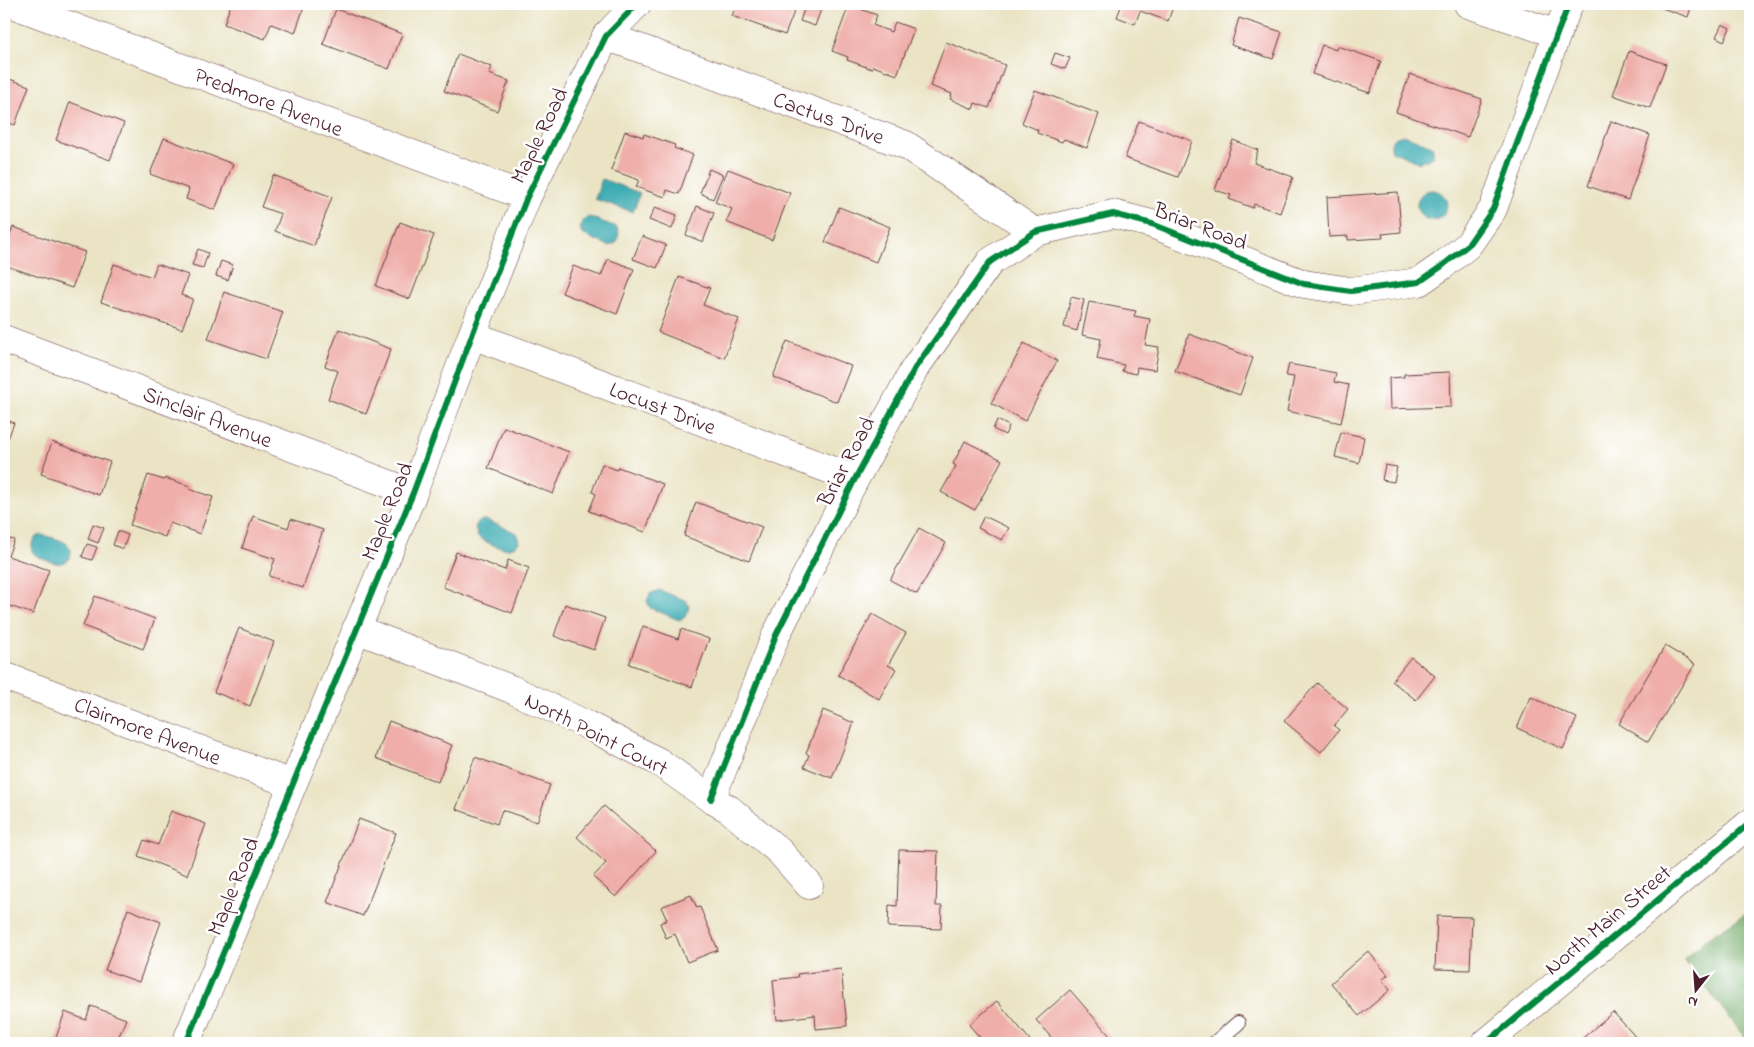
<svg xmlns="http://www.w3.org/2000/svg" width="1754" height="1047" font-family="'Indie Flower',sans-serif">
	<rect width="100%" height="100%" fill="#fff"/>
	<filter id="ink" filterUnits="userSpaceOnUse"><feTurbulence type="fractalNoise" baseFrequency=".02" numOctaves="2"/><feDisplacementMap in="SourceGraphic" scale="10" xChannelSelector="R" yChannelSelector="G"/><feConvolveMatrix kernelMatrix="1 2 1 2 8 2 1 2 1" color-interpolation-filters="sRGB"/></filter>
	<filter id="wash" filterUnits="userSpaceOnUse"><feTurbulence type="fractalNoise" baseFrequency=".0096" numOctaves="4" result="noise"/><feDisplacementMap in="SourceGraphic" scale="20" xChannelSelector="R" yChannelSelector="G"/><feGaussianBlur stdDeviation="1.12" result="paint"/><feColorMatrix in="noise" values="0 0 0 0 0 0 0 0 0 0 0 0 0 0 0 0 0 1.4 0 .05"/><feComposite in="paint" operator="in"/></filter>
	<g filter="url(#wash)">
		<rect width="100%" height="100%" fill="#eae4c5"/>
		<path fill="#72aa68" stroke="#5e644a" d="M1750 911V1043H1749L1684 959 1708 938Z"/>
		<path fill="#3aacb2" stroke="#42666e" d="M1404 135 1432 146C1436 155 1430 162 1421 160L1420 163 1392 151C1388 139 1396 137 1404 135Z
			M602 179 640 193 633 212 595 199Z
			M1417 205a15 15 0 1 1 30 0a15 15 0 1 1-30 0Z
			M589 217 617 227 619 234 616 243 609 246 582 234C579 226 581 221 589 217Z
			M482 520H486L517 533 519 542C510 556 487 543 477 536L475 525Z
			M42 535C52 538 76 541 70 556 69 560 65 563 61 563 57 564 53 562 49 561 36 557 25 552 36 537Z
			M659 590 687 601 689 608 685 617 679 620 650 608 647 601 650 594Z"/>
		<g id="blocks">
			<path fill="#efaea9" d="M231 4H305L295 33 271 24 265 39 224 24Z
				M737 4H797L785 35 732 16Z
				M806 4H823L815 26 800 21Z
				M1122 4H1174L1168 21 1140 11 1135 24 1117 17Z
				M1650 4H1692L1688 17Z
				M849 5 877 15 873 25 891 32 895 22 914 29 897 75 873 66 872 69 847 60 848 57 832 51Z
				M336 9 402 34 389 69 323 44Z
				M1239 18 1282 32 1273 59 1231 45Z
				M1722 24 1730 28 1724 41 1716 37Z
				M946 42 1005 65 989 108 975 103 973 109 950 99 952 94 930 86Z
				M1322 45 1336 50 1337 46 1381 61 1370 93 1312 74Z
				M1629 51 1666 64 1650 108 1613 95Z
				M1055 53 1070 58 1065 69 1051 64Z
				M458 54 492 67 489 74 509 81 497 111 444 91Z
				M1410 74 1482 99 1468 137 1396 112Z
				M4 77 29 86 15 125 4 121Z
				M1035 90 1099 114 1087 148 1064 139 1062 142 1037 133 1038 130 1022 123Z
				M70 102 124 123 110 160 56 140Z
				M1139 121 1192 141 1178 177 1125 158Z
				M1611 121 1650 135 1628 200 1588 186Z
				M625 131 643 137 644 134 675 145 674 148 693 155 679 194 667 190 665 197 636 187 639 180 611 170Z
				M164 138 233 164 215 210 186 199 189 189 150 174Z
				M1233 140 1258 150 1254 163 1293 177 1280 213 1254 204 1253 208 1229 199 1231 195 1215 190Z
				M709 169 723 175 713 199 700 193Z
				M728 169 790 193 772 240 726 222 732 209 715 202Z
				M273 175 332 197 314 246 275 231 281 214 261 207Z
				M1398 192 1401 232 1382 234 1383 238 1348 240V236L1329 237 1327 197Z
				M697 206 714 213 703 242 686 235Z
				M655 207 677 215 672 229 649 220Z
				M839 207 890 227 876 262 825 242Z
				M400 222 434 235 410 299 376 286Z
				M13 227 85 252 72 288 4 265V253Z
				M642 236 666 245 657 268 633 259Z
				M198 249 208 253 203 268 192 265Z
				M608 259 634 269 617 314 562 293 573 266 601 276Z
				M221 261 233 265 228 280 216 276Z
				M114 264 152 277 157 264 188 275 181 295 193 299 182 329 101 302Z
				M679 277 710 288 703 305 739 319 724 358 658 332Z
				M224 292 283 312 266 359 208 339Z
				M1071 297 1084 300 1077 331 1064 327Z
				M1089 302 1136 311 1134 316 1150 319 1145 345 1159 347 1155 370 1137 367 1136 374 1122 371 1124 365 1097 359 1101 339 1082 335Z
				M339 329 391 349 366 414 328 399 338 371 325 366Z
				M1189 334 1253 358 1240 395 1175 371Z
				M787 341 851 366 837 402 773 377Z
				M1024 343 1057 361 1025 421 991 403Z
				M1289 364 1336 373 1334 382 1349 385 1341 423 1287 411 1294 377 1286 376Z
				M1450 372 1451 407 1390 409 1389 378 1404 377V374Z
				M4 419 14 423 4 449Z
				M997 420 1009 426 1005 435 993 429Z
				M504 427 569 452 553 494 488 468Z
				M1341 432 1364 437 1359 463 1335 457Z
				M965 441 1002 460 975 510 941 492 956 466 953 464Z
				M52 442 110 462 99 495 41 474Z
				M602 464 617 470 618 467 663 484 645 532 589 511 596 494 592 492Z
				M1385 465 1397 467 1394 482 1382 480Z
				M148 475 164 480 165 478 190 486 189 489 213 497 200 534 170 523 165 537 130 525Z
				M696 502 762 527 749 561 684 536Z
				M253 516 288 528 291 519 323 530 303 588 269 576 275 559 242 548Z
				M984 516 1009 528 1002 540 978 528Z
				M93 524 104 528 98 543 88 539Z
				M919 528 946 543 917 594 890 580Z
				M118 531 128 535 123 549 113 545Z
				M4 537 14 540 8 556 49 570 33 614 4 604Z
				M87 544 97 547 92 560 82 557Z
				M456 552 505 570 508 560 529 568 512 613 443 587Z
				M95 596 155 619 143 649 83 626Z
				M565 604 605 618 594 650 554 636Z
				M872 614 906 633 888 665 896 669 879 699 838 675Z
				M643 626 678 639 681 629 709 639 692 687 629 664Z
				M239 628 274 642 250 706 214 692Z
				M1665 646 1695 664 1648 742 1619 724Z
				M1411 657 1435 676 1416 700 1392 681Z
				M1317 683 1348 709 1334 726 1339 730 1321 752 1284 721Z
				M1531 697 1577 718 1563 749 1517 728Z
				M823 710 854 723 832 778 804 767 809 755 806 753Z
				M389 721 452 745 438 782 376 758Z
				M475 757 550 785 537 822 502 810 497 824 456 809Z
				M604 806 656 851 616 897 593 877 606 863 577 837Z
				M171 811 206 824 187 875 138 856 144 840 158 845Z
				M359 819 396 833 363 916 327 902Z
				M899 850 938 851 936 906H942L941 929 888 927 889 905 897 906Z
				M691 895 697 908 700 907 718 950 687 962 675 934 666 938 660 923 667 920 661 907Z
				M128 909 161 922 139 982 105 970Z
				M1437 916 1472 917 1470 970 1435 969Z
				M1368 951 1388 975 1382 980 1390 990 1359 1016 1331 983Z
				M841 969 847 1026 816 1029 815 1015 777 1020 773 980 798 977 797 974Z
				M1070 990 1116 1043H1056L1036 1020Z
				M997 1001 1030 1040 1025 1043H985L969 1025Z
				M91 1006 126 1019 116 1043H54L65 1012 86 1020Z
				M1613 1012 1641 1043H1577Z"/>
		</g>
	</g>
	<g filter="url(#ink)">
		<use href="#blocks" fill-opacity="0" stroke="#623d42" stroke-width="1"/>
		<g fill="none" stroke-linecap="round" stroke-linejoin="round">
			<defs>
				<path id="lane" d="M1215 1043 1238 1023"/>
				<path id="street" d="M12 4 527 197
					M1468 4 1557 34
					M606 36 906 145 1035 232
					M472 335 855 479
					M4 339 413 493
					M356 629 511 689 587 725 659 762 711 799 729 809 780 852 809 885
					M4 676 292 784
					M711 799 776 635 855 479 915 368 990 262 1035 232 1113 214 1152 224 1304 284 1351 291 1419 282 1442 266 1468 245 1493 209 1557 34 1569 4
					M186 1043 413 493 472 335 527 197 606 36 637 4"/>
				<path id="highway" d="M1486 1043 1750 823"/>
			</defs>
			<use href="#lane" stroke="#623d42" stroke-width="16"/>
			<use href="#street" stroke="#623d42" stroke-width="29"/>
			<use href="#highway" stroke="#623d42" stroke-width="29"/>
			<use href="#lane" stroke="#fff" stroke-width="14"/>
			<use href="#street" stroke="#fff" stroke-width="28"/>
			<use href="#highway" stroke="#fff" stroke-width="28"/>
			<defs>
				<path id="cycleway" d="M711 799 776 635 855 479 915 368 990 262 1035 232 1113 214 1152 224 1304 284 1351 291 1419 282 1442 266 1468 245 1493 209 1557 34 1569 4
					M186 1043 413 493 472 335 527 197 606 36 637 4
					M1486 1043 1750 823"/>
			</defs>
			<use href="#cycleway" stroke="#fff" stroke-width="9"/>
			<use href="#cycleway" stroke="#00873e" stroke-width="6"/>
		</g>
	</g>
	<g text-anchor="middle" stroke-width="5" stroke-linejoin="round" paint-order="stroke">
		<g font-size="22" fill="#4a1f2b" stroke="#fff">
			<text transform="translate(269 101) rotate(21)" y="8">Predmore Avenue</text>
			<text transform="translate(829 117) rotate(20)" y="8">Cactus Drive</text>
			<text transform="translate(538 135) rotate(-64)" y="8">Maple Road</text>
			<text transform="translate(1201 225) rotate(21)" y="8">Briar Road</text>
			<text transform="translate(663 407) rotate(21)" y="8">Locust Drive</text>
			<text transform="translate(208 416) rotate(21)" y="8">Sinclair Avenue</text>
			<text transform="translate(845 461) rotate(-62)" y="8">Briar Road</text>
			<text transform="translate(386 511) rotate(-68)" y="8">Maple Road</text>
			<text transform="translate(148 730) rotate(21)" y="8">Clairmore Avenue</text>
			<text transform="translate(597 733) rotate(27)" y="8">North Point Court</text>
			<text transform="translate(232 886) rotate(-68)" y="8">Maple Road</text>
			<text transform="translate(1607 919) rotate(-40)" y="8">North Main Street</text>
		</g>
	</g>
	<rect width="1754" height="1047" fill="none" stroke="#fff" stroke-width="20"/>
	<g transform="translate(1696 990) rotate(197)" stroke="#ffffff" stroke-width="4" paint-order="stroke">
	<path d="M0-4L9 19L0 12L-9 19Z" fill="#4a1f2b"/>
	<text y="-8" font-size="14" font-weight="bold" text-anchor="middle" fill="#4a1f2b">N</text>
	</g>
</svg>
